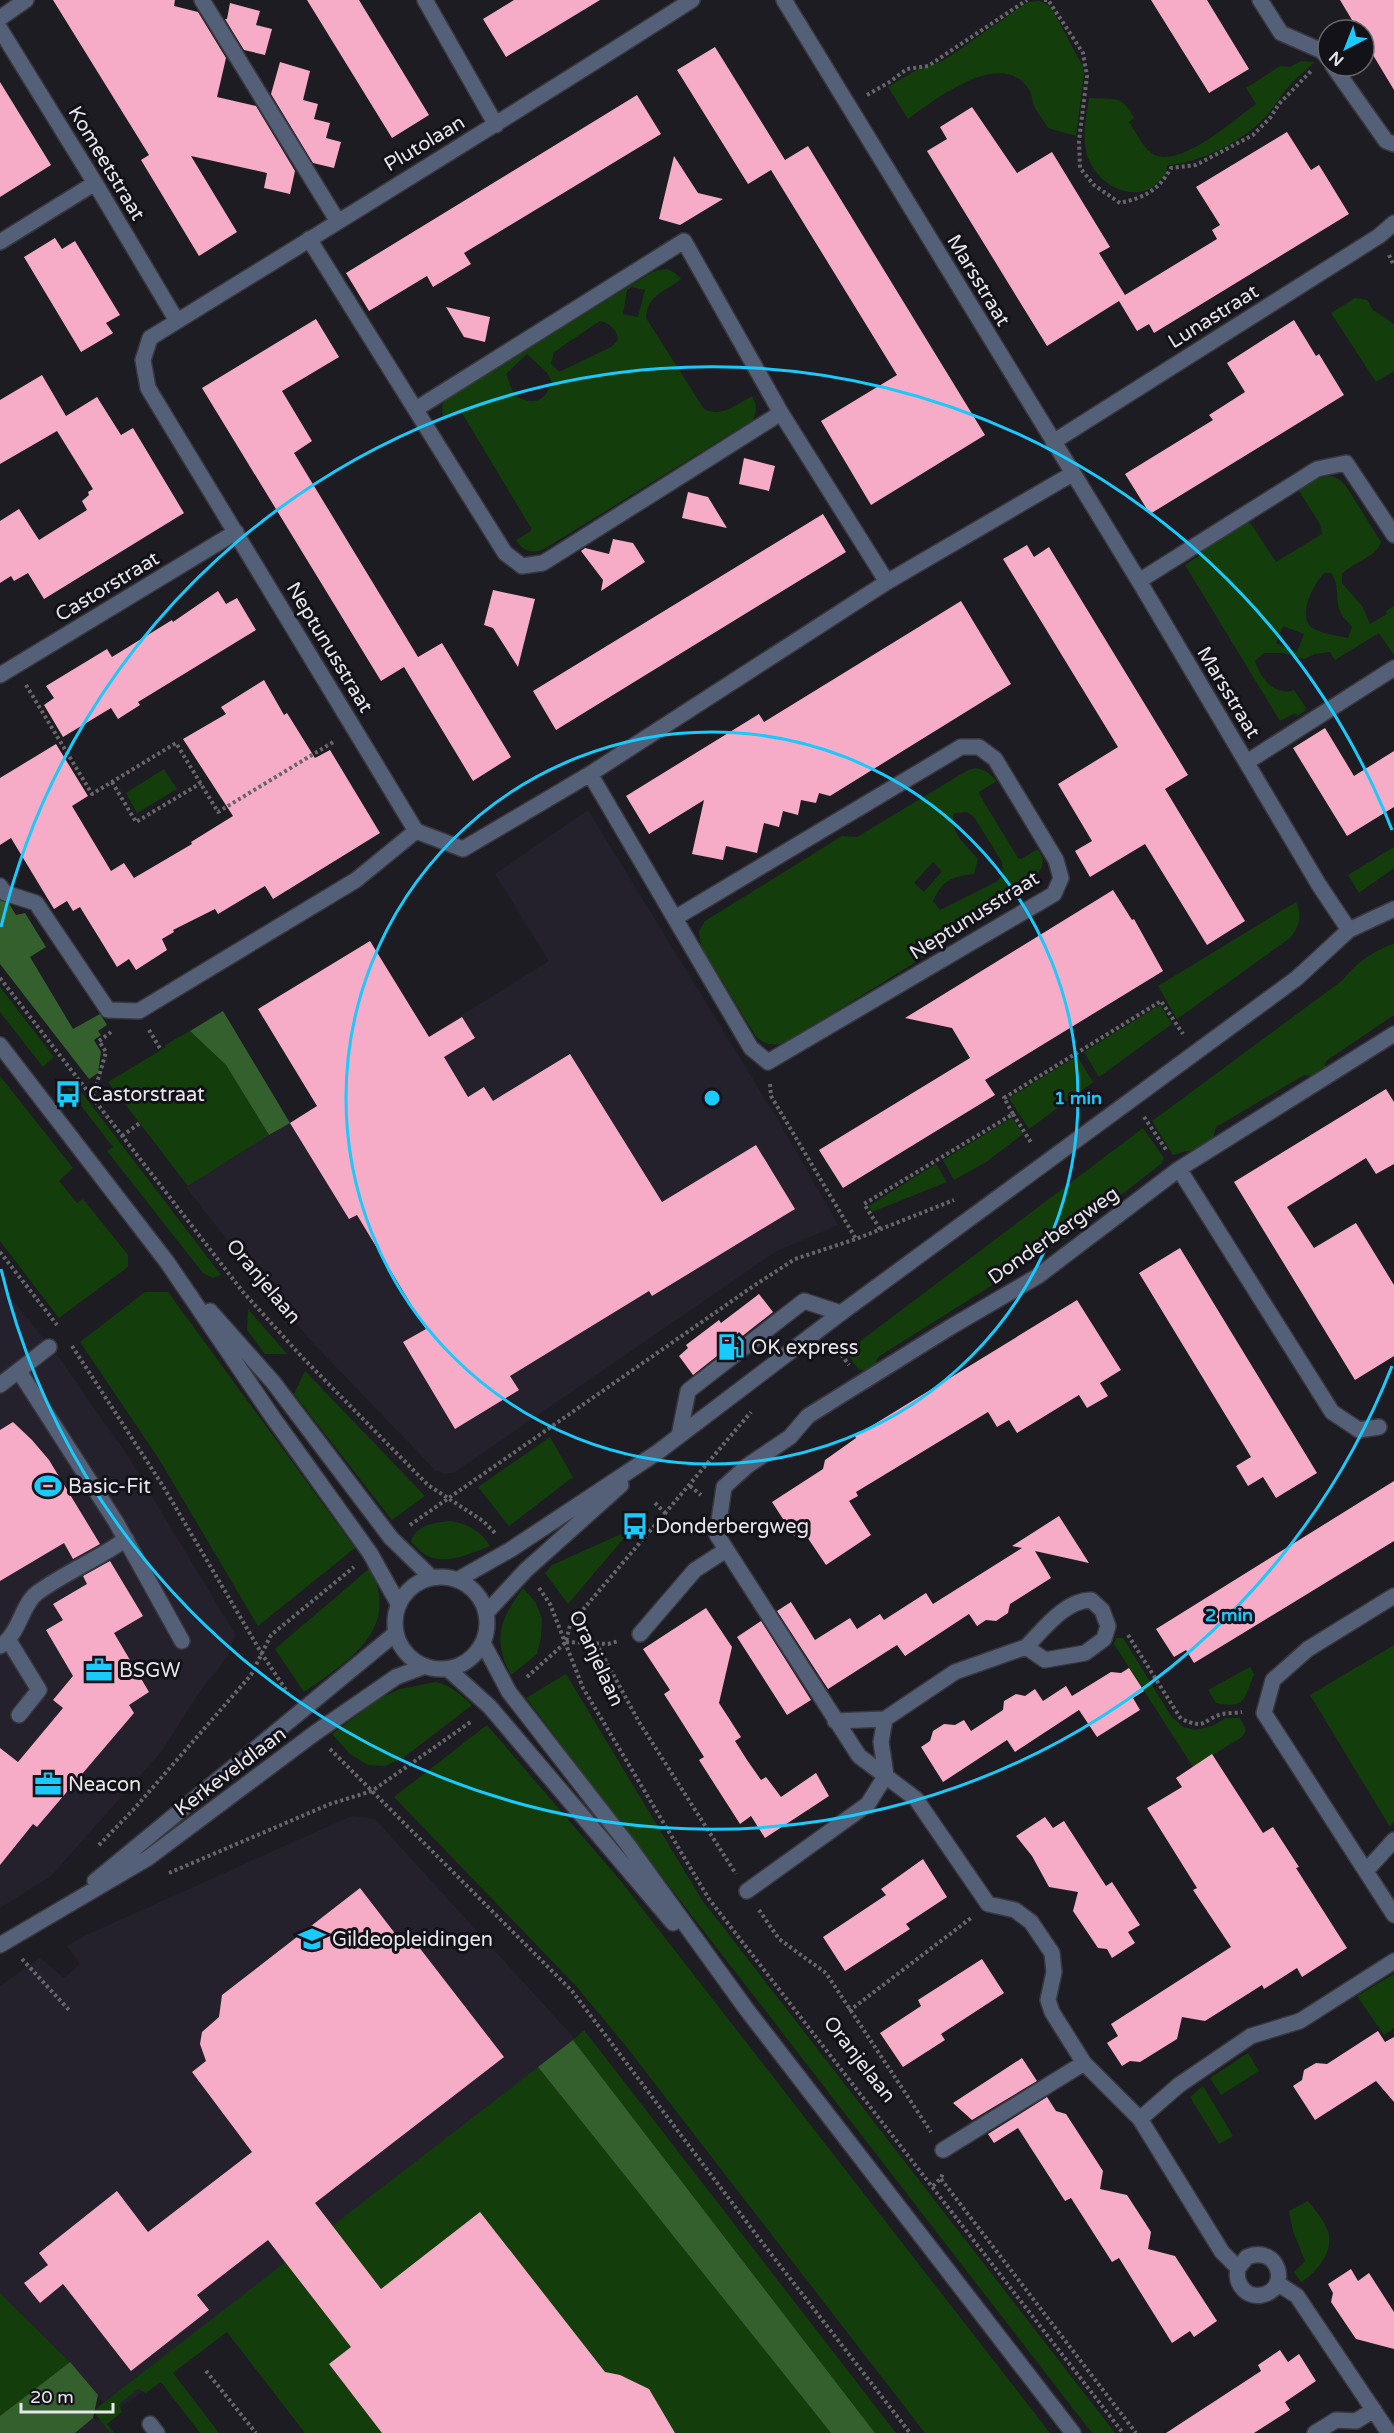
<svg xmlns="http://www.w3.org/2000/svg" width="1394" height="2433" font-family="'Varela Round',sans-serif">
	<rect width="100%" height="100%" fill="#1d1c22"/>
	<path fill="#24212d" d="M588 810 778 1120 838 1225 775 1252 455 1472 445 1474 435 1470 315 1345 258 1280 186 1187 549 961 495 874Z
		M0 1284 60 1359 129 1458 235 1634 228 1656 198 1694 162 1751 51 1876 0 1908Z
		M351 1816 375 1819 575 2039 247 2293 227 2332 112 2413 70 2362 0 2293V1986L40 1958 64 1978 80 1964 67 1946 82 1937Z
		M93 2418 101 2421 110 2433H75Z"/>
	<path fill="#143d0c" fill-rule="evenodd" d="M1041 1 1051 7 1083 67 1084 74 1076 136 1048 128C1044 121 1039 115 1035 108 1031 99 1033 92 1024 83 994 53 934 100 908 119L888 87 918 69 943 61 1028 2Z
		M1301 61 1315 62C1307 69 1298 76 1291 84 1282 93 1276 104 1268 114 1245 140 1202 163 1167 165L1166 174C1159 181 1152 189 1144 191 1115 198 1087 172 1085 144 1083 129 1087 113 1089 98 1114 100 1122 94 1134 118L1129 122C1136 132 1144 150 1155 155 1182 167 1235 119 1256 104L1246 88 1280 66 1290 67Z
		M667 269 675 273 681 279C665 292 647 295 646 318L704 409C721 418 738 404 752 396 757 405 757 411 753 420L544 549C532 554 523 551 516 540L531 531V528L462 413 458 412 443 421 442 407 445 400 651 273 658 270ZM632 287 645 290 638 317 623 314 627 290ZM600 321C610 323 617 329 618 340L611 347 559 372 551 364 554 352ZM527 354 547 373 552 382C544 403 533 406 514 395L506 374Z
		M1355 298 1367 300 1373 310 1394 324V371L1376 382 1331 313Z
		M1332 476 1340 480 1346 486 1381 542C1378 556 1352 563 1342 574V583L1362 606 1370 624 1387 614 1386 611 1394 606V655L1379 633 1335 660 1330 652 1315 654 1304 659 1283 653H1264L1255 661C1260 677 1274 697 1294 690L1306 708 1305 711 1297 716 1295 713 1280 721 1185 565 1200 555 1198 550 1245 522 1251 524 1276 562 1322 534 1320 524 1299 491C1307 480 1320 477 1332 476ZM1324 573H1331C1340 585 1335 599 1340 611 1342 617 1348 622 1352 627L1348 638C1338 636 1326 634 1316 630 1294 621 1313 585 1324 573ZM1283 626 1304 634 1297 652 1276 643Z
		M976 768 986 771 997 781 979 792V794L1018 858 1021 859 1038 849 1043 859 1042 867 1036 877 934 941 927 955 783 1044C770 1045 764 1045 755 1035L701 946 699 931 705 921 842 836 857 837 968 770ZM967 812 974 817 1002 862 1003 875 996 882 940 910 933 901C942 881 952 876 974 874L978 859C967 846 948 831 954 813ZM933 862 942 871 924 892 914 883Z
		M164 769 177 789 137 813 126 793Z
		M1394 847V868L1359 893 1348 875Z
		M1296 902C1302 916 1300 926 1290 938L1177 1019 1158 986Z
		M1394 944V1015L1326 1061 1324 1073 1318 1077 1304 1075 1216 1127 1212 1141 1196 1152 1186 1151 1173 1155 1152 1121 1343 980C1354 965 1375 949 1394 944Z
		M0 987 54 1057 43 1067 0 1012Z
		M1160 1005 1172 1024 1099 1077 1084 1052Z
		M190 1031 226 1065 269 1135 188 1186 108 1082 166 1047 165 1045Z
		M1077 1056 1093 1082 1029 1129 1009 1098Z
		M0 1076 73 1168 59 1181 77 1203 83 1199 128 1255V1267L59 1318 0 1241Z
		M73 1081 221 1275 213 1278 203 1273 107 1151 113 1147 66 1086Z
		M1012 1118 1023 1134 986 1162 954 1180 943 1160Z
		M1143 1128 1164 1158 1161 1164 1056 1245 878 1357 872 1371 859 1370 846 1352Z
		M936 1164 947 1182 872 1212 869 1206Z
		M145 1292H168L355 1548 258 1626 159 1459 80 1342Z
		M248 1309 287 1354H265L247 1330Z
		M305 1371 425 1496 392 1520 294 1394Z
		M550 1437 573 1477 509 1526 478 1487Z
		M451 1521C469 1525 480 1530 490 1546 472 1553 444 1566 426 1555 420 1552 416 1546 411 1542 415 1525 436 1522 451 1521Z
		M621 1534 624 1538 568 1604 545 1573 552 1565Z
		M370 1568C402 1629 348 1662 304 1692L275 1649Z
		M523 1588 536 1603 542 1619 541 1637 537 1654 511 1675C492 1639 500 1620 523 1588Z
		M1116 1638H1123L1171 1716 1183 1727 1195 1730 1212 1726 1226 1718H1240L1246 1730 1242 1737 1193 1767 1114 1644Z
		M1394 1645V1822L1390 1827 1310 1695Z
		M1250 1667 1254 1674C1244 1699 1246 1709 1216 1703L1208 1690Z
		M566 1674 702 1900 1115 2433H1092L679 1899 526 1698Z
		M436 1682C452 1686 460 1694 472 1705L403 1758 385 1766 368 1765 350 1754 332 1734 379 1699 400 1689Z
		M487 1725 620 1880 1050 2433H925L625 2045 577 1987 394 1797Z
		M1394 1974V2028L1384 2035 1357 1996Z
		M584 2030 896 2433H875L573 2040Z
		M1248 2053 1259 2071 1221 2095 1210 2078Z
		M538 2067 831 2433H305L227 2332 173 2373 219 2433H200L161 2382 146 2393 138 2389 119 2404 122 2412 107 2424 114 2433H110L93 2411Z
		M1203 2086 1233 2136 1219 2144 1190 2097Z
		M1308 2201C1314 2209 1321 2216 1325 2225 1338 2246 1319 2271 1301 2282L1294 2272 1305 2261 1293 2231 1289 2211Z
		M0 2293 70 2362 0 2416Z"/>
	<path fill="#34602d" d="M0 889 16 915 25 913 46 947 30 957 73 1029 100 1014 107 1025 98 1031 101 1035 94 1040 101 1052 98 1073 89 1079 0 964Z
		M223 1011 290 1123 269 1135 226 1065 190 1031Z
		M573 2040 875 2433H831L538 2067Z
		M70 2362 98 2395 93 2418 75 2433H0V2416Z"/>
	<path fill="#f6abc7" d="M53 0H175L174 6 198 12 226 58 217 97 256 106 295 171 290 194 264 188 267 173 191 156 237 232 199 256 141 160 149 155Z
		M307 0H359L429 115 392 138Z
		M514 0H600L506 57 483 19Z
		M1151 0H1207L1249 69 1209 93Z
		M1340 0H1394V90L1364 40V30H1358Z
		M230 3 260 11 256 25 272 29 265 55 244 50 225 19H227Z
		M715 47 785 160 808 146 985 435 871 505 821 421 897 375 771 170 748 184 677 70Z
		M280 62 310 71 303 100 318 104 314 119 330 123 326 138 341 142 334 168 313 163 271 94Z
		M0 82 51 165 0 197Z
		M637 95 661 134 464 253 471 264 433 287 427 276 369 311 346 273Z
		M972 107 1017 173 1052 152 1110 247 1099 253 1125 295 1217 239 1212 230 1220 225 1196 187 1287 132 1311 170 1319 165 1349 214 1154 333 1149 324 1137 331 1119 301 1047 346 927 151 947 139 940 127Z
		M674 156 698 193 723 199 680 225 659 219Z
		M55 238 62 249 75 241 120 315 106 323 113 333 81 352 24 257Z
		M446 307 490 317 485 342 464 337Z
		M316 319 339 357 282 391 312 441 294 453 418 657 442 643 511 757 473 781 404 667 381 681 202 388Z
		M1294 320 1316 356 1319 354 1344 395 1150 514 1125 474 1213 420 1209 415 1245 392 1227 363Z
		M42 375 66 416 97 397 121 435 133 428 184 513 44 599 28 573 14 581 11 576 0 583V521L19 509 39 540 87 510 82 501 89 495 88 492 93 489 57 431 0 464V400Z
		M744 458 775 466 769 491 739 484Z
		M688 492 708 497 727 528 682 518Z
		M823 514 846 552 556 730 533 691Z
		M613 539 633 543 645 562 601 591 603 580 581 551 585 548 609 554Z
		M1027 545 1034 557 1049 547 1188 775 1165 789 1245 921 1207 945 1145 844 1090 877 1075 851 1092 841 1058 784 1118 747 1003 559Z
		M493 590 535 599 518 667 493 628 484 625Z
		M218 591 226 604 237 598 256 630 138 702 140 705 118 719 111 708 63 737 44 705 54 698 46 686 107 649 112 657 172 620 173 622Z
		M961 601 1011 684 830 796 819 793 816 803 801 800 798 815 783 811 779 827 764 823 757 853 726 846 723 860 692 854 704 800 649 834 626 796 759 714 764 722Z
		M264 680 284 715 287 713 315 758 330 750 380 833 273 899 265 886 218 914 215 909 173 930 174 932 162 939 167 950 136 970 129 959 117 967 80 907 73 911 67 901 54 909 11 838 0 845V778L56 744 88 796 72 806 111 871 124 863 134 878 192 844 191 842 233 816 183 739 226 714 221 707Z
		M1325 728 1354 776 1394 751V807L1347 836 1293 748Z
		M1113 890 1132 920 1134 919 1163 971 985 1080 995 1095 843 1188 819 1150 970 1058 952 1028 905 1018Z
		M370 941 429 1037 462 1017 475 1038 444 1057 468 1097 484 1087 493 1101 570 1054 662 1202 756 1145 795 1209 652 1296 649 1291 510 1376 519 1390 455 1429 403 1342 426 1329 357 1215 349 1219 290 1123 317 1106 258 1009Z
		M1386 1089 1394 1102V1164L1376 1174 1366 1158 1287 1207 1314 1248 1356 1223 1394 1285V1356L1355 1380 1234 1182Z
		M1180 1248 1317 1473 1276 1498 1263 1477 1248 1486 1236 1466 1251 1457 1139 1273Z
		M759 1294 773 1312 693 1375 679 1356 688 1348 686 1345 719 1320 721 1323Z
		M1077 1300 1121 1370 1100 1383 1108 1396 1087 1408 1079 1395 1017 1433 1009 1420 997 1427 988 1412 856 1492 858 1496 849 1501 871 1535 826 1565 803 1531 794 1536 772 1502 823 1469 825 1460 856 1438 855 1436Z
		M13 1422 32 1440 49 1460 100 1544 73 1559 64 1543 0 1581V1430Z
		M1394 1481V1541L1194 1663 1186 1650 1174 1657 1156 1629Z
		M1059 1516 1089 1563 1035 1551 1051 1578 1010 1604 1008 1613 996 1621 986 1620 977 1626 969 1614 905 1656 897 1645 828 1689 777 1611 791 1602 815 1640 850 1618 857 1629 880 1614 884 1620 926 1593 933 1604 1022 1548 1012 1546Z
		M110 1561 143 1616 114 1633 149 1692 129 1705 134 1713 37 1827 33 1824 0 1865V1748L18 1762 63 1708 53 1700 73 1676 46 1630 63 1620 53 1604 87 1584 83 1576Z
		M706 1608 732 1647 719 1703 741 1737 735 1741 747 1760 761 1780 766 1777 781 1797 816 1773 829 1796 765 1838 751 1816 740 1824 699 1760 704 1757 664 1694 670 1690 643 1649Z
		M761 1621 811 1700 787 1715 737 1637Z
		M1129 1668 1144 1691 1133 1698 1140 1710 1097 1737 1079 1710 1015 1752 1007 1740 943 1782 921 1747 930 1741 933 1731 944 1724 955 1725 964 1720 971 1731 1003 1710 1004 1701 1016 1694 1025 1696 1035 1689 1043 1701 1066 1686 1072 1696 1111 1672 1121 1673Z
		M1212 1754 1263 1833 1273 1827 1299 1867 1296 1868 1347 1948 1302 1977 1297 1968 1264 1989 1262 1985 1205 2021 1182 2017 1177 2039 1140 2062 1130 2061 1122 2066 1107 2043 1118 2036 1111 2024 1231 1947 1193 1890 1197 1888 1147 1808 1182 1787 1176 1778Z
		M1045 1817 1053 1828 1064 1821 1106 1886 1112 1882 1140 1925 1128 1932 1135 1943 1112 1958 1107 1949 1098 1948 1073 1911 1078 1892 1049 1887 1032 1856 1016 1836Z
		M923 1859 947 1897 906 1924 910 1929 845 1971 823 1937 886 1895 881 1889Z
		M360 1888 407 1949 415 1942 504 2057 315 2203 381 2289 480 2212 605 2372 620 2375 649 2389 675 2433H382L329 2364 351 2347 268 2240 197 2295 209 2310 131 2371 63 2284 40 2303 24 2283 48 2265 39 2253 117 2191 148 2232 252 2152 192 2072 206 2061 200 2044 202 2032 219 2017 222 1995Z
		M982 1959 1004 1993 941 2034 945 2040 903 2067 880 2033 921 2006 918 2000Z
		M1378 2031 1385 2042 1394 2037V2102L1376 2081 1315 2120 1293 2086 1302 2080 1304 2070 1316 2063 1327 2064Z
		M1022 2058 1037 2081 972 2120 953 2103Z
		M1047 2097 1056 2111 1066 2114 1103 2171 1100 2189 1127 2195 1151 2232 1148 2249 1175 2256 1217 2321 1194 2337 1190 2331 1172 2343 1119 2258 1112 2262 1071 2198 1065 2201 1018 2128 994 2143 988 2134Z
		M1351 2269 1358 2281 1369 2273 1394 2312V2349L1356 2339 1331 2302 1333 2293 1328 2284Z
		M1280 2350 1288 2362 1299 2354 1316 2381 1285 2402 1290 2410 1254 2433H1166L1261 2371 1258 2365Z"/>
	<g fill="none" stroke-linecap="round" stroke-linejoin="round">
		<defs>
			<path id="service" d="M309 239 505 553 522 566 543 563 781 413
				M416 409 684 241 781 413 887 582
				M19 1371 116 1522 182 1641
				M0 1385 49 1347
				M679 1436 688 1391 804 1301 841 1313
				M640 1634 695 1570 726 1550
				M9 1641 39 1690 19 1715
				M0 1646C20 1634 21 1605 37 1593 64 1573 97 1560 126 1539
				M150 2424 157 2433"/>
			<path id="minor" d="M202 0 337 220
				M425 0 496 125
				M692 0C513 115 331 226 150 338L143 360 148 388 416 831 463 849 590 774 887 582 1072 474
				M784 0 1139 581 1319 885 1349 930
				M1260 0 1281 33 1322 51 1328 58
				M0 18 26 0
				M0 29 95 183 177 321
				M1333 66 1386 141 1394 144
				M0 242 95 183
				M1053 442 1379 236 1394 223
				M1139 581 1317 469 1346 463 1394 535
				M0 675 236 532
				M1247 762 1394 668
				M590 774 751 1048 768 1062 1054 894 1061 878 1056 860 995 759 979 747H961L675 918
				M0 886 5 893 36 903 108 1010 139 1011 356 880 416 831
				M1179 1169 1332 1412 1359 1430 1379 1427
				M457 1580 510 1550 658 1452 841 1313 1297 978 1349 930 1394 909
				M1394 1596 1308 1649 1273 1680 1264 1713 1394 1915
				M486 1613 526 1570 621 1485
				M835 1721 885 1719
				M1366 1871 1394 1840
				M95 1881 396 1633
				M747 1891 868 1804 886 1775 881 1742 885 1719 955 1672 1026 1647 1045 1660 1085 1653 1104 1639 1108 1626 1102 1610 1091 1600C1065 1600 1043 1630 1026 1647
				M0 1945 148 1858 315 1733 396 1677 425 1666
				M1140 2119 1179 2085 1251 2036 1300 2021 1394 1961
				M943 2150 1084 2063
				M1238 2268 1247 2257C1279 2244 1291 2289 1262 2295 1256 2296 1249 2295 1244 2290 1238 2284 1236 2277 1238 2268L1222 2252 1140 2119 1084 2063 1052 2012 1048 2000 1054 1972 1052 1953 1031 1922 1015 1910 988 1904 916 1799 859 1756 717 1535 724 1487 747 1466 790 1437 808 1416 949 1328 1038 1276 1179 1169 1394 1034
				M1277 2283 1297 2296 1389 2433
				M1315 2433 1336 2420 1356 2421 1374 2410"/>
			<path id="tertiary" d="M0 1045 167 1262 274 1419 370 1553 399 1605
				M210 1311 273 1382 391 1538 432 1578
				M395 1623a46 46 0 1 1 92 0a46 46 0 1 1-92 0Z
				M483 1643 509 1692 628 1845 747 2010 1073 2433
				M448 1669 490 1707 673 1923"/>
		</defs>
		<use href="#service" stroke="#39383e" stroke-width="18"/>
		<use href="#minor" stroke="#39383e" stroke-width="18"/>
		<use href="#tertiary" stroke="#39383e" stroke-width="18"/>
		<path stroke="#66656a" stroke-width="4" stroke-dasharray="3 3" stroke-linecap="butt" d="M1044 0H1048L1083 53 1087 76 1079 141 1080 168 1094 185 1120 203C1145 197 1158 191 1171 168L1196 165 1253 135 1270 118 1279 104 1311 71
			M867 95 888 83 907 69 928 66 1027 0
			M1389 255 1394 266
			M26 685 92 794 176 743 218 812 335 741
			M112 782 136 822 201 783
			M0 978 243 1292 302 1357 428 1485 483 1521 495 1533
			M149 1030 161 1050
			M770 1084 771 1096 856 1239
			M93 1097 106 1052 99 1041 111 1032
			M1013 1114 1032 1144
			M1144 1117 1167 1151
			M122 1136 140 1123
			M880 1229 864 1204 1013 1114 1004 1098 1161 1001 1183 1034
			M0 1252 57 1325
			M834 1345 849 1365
			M72 1346 163 1486 262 1654 288 1693
			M690 1486 701 1495
			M655 1503 666 1514
			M410 1525 752 1287 795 1259 856 1239 954 1200
			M539 1588 550 1604 583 1688 709 1899 1123 2433
			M1128 1635 1181 1719C1208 1730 1201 1720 1222 1714 1228 1713 1236 1713 1242 1712
			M566 1642 608 1644 619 1641
			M596 1643 639 1722 736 1874
			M527 1677 566 1642 570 1625 751 1412
			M330 1749 572 1991 761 2241 910 2433
			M99 1845 134 1809 251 1675 271 1635 354 1567
			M169 1873 330 1804 372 1791 472 1721
			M759 1910 779 1939 826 1973 931 2132
			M22 1959 69 2010
			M849 2011 971 1918
			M941 2179 1136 2433
			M933 2186 941 2178 943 2173
			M206 2371 256 2433"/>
		<use href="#service" stroke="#546078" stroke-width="15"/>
		<use href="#minor" stroke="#546078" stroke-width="15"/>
		<use href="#tertiary" stroke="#546078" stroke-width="15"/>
	</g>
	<g fill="none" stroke="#19cafc" stroke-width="3">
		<circle cx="712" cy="1098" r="366"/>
		<path d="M1392 1366A731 731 0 0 1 1 1269M1 927A731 731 0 0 1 1392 830"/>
	</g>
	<defs>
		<symbol id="bus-bare" viewBox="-9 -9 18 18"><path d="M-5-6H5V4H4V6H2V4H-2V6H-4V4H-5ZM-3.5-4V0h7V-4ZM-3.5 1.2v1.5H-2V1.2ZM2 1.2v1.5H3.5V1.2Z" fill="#19cafc" stroke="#141219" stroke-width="2.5" paint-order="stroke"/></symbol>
		<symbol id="fuel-bare" viewBox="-9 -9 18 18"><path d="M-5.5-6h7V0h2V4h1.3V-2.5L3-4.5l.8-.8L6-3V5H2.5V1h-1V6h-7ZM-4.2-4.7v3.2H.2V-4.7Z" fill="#19cafc" stroke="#141219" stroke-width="2.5" paint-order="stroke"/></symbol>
		<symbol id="stadium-bare" viewBox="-9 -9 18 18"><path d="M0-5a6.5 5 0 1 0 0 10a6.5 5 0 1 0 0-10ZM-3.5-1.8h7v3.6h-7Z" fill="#19cafc" stroke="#141219" stroke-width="2.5" paint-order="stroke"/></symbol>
		<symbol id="office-bare" viewBox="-9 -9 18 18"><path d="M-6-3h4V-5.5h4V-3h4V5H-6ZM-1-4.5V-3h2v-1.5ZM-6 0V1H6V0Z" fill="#19cafc" stroke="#141219" stroke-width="2.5" paint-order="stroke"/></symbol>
		<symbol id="university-bare" viewBox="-9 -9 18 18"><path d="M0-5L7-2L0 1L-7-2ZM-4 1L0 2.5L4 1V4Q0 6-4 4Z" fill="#19cafc" stroke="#141219" stroke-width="2.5" paint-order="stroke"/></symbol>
	</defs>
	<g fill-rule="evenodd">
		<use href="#bus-bare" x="49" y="1075" width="38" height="38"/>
		<use href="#fuel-bare" x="712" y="1328" width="38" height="38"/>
		<use href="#stadium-bare" x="29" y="1467" width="38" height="38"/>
		<use href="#bus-bare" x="616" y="1507" width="38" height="38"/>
		<use href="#office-bare" x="80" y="1651" width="38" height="38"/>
		<use href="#office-bare" x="29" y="1765" width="38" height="38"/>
		<use href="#university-bare" x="293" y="1920" width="38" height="38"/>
	</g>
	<g text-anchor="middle" stroke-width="6" stroke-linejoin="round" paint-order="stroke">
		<g font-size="20" fill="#e7e6eb" stroke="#141219">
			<text transform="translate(424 143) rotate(-31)" y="7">Plutolaan</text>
			<text transform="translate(107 163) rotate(59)" y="7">Komeetstraat</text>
			<text transform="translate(979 280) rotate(59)" y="7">Marsstraat</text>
			<text transform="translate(1213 316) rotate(-32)" y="7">Lunastraat</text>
			<text transform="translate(107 586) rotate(-31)" y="7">Castorstraat</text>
			<text transform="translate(330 647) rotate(59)" y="7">Neptunusstraat</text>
			<text transform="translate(1229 692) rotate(59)" y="7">Marsstraat</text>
			<text transform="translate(974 915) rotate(-32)" y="7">Neptunusstraat</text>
			<text transform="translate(1053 1235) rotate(-35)" y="7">Donderbergweg</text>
			<text transform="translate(264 1281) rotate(50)" y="7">Oranjelaan</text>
			<text transform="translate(597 1658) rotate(65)" y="7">Oranjelaan</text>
			<text transform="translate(230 1771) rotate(-37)" y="7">Kerkeveldlaan</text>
			<text transform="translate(860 2059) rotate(52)" y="7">Oranjelaan</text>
		</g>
		<g font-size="20" fill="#e7e6eb" stroke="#141219" text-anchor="start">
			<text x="88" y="1101">Castorstraat</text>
			<text x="751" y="1354">OK express</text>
			<text x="68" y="1493">Basic-Fit</text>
			<text x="655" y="1533">Donderbergweg</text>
			<text x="119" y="1677">BSGW</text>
			<text x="68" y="1791">Neacon</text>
			<text x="332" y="1946">Gildeopleidingen</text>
		</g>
	</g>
	<circle cx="712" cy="1098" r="9" fill="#19cafc" stroke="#141219" stroke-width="3"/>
	<g font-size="18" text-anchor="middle" font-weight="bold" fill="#19cafc" stroke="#141219" stroke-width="6" stroke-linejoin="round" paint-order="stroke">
		<text x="1078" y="1104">1 min</text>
		<text x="1229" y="1621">2 min</text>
	</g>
	<g transform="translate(1346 48) rotate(222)"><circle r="28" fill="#141219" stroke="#68676d" stroke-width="1.5"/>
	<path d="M0-4.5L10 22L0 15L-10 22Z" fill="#19cafc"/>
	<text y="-9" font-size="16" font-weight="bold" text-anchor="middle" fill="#e7e6eb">N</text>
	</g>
	<path d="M21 2403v9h92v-9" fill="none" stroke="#e7e6eb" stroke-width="3"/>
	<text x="30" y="2403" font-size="18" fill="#e7e6eb" stroke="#141219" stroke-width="4.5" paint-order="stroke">20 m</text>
</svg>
